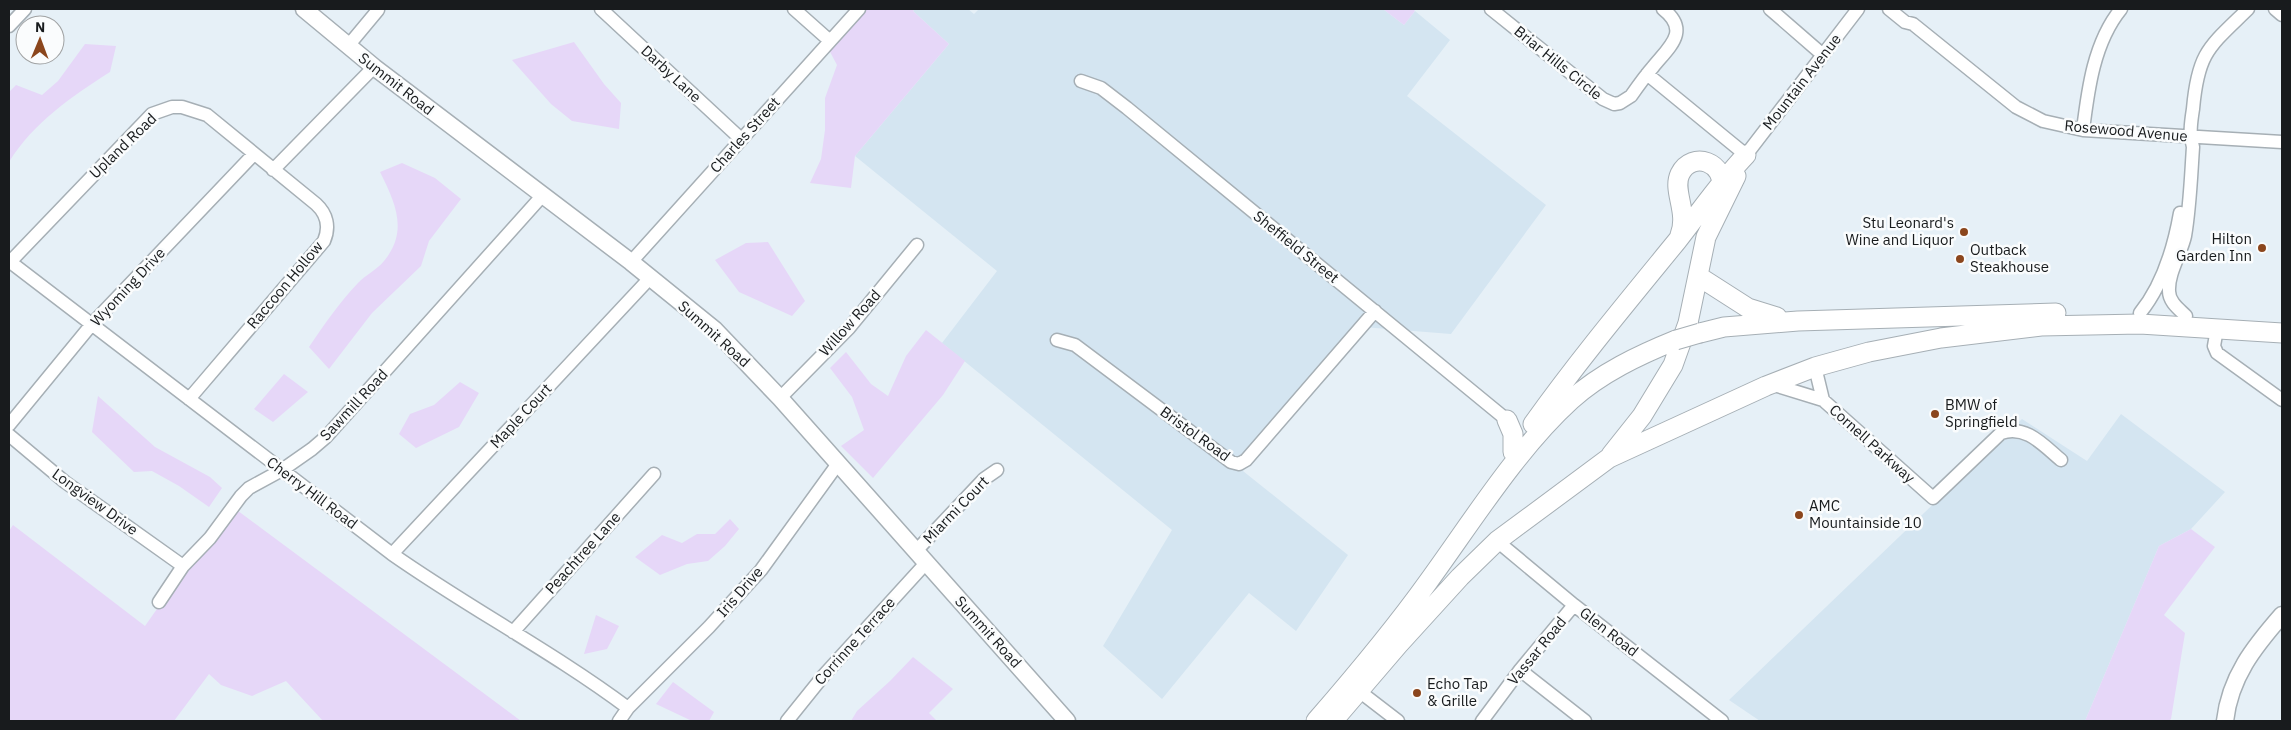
<svg xmlns="http://www.w3.org/2000/svg" width="2291" height="730" font-family="'IBM Plex Sans',sans-serif">
	<rect width="100%" height="100%" fill="#e6f0f7"/>
	<path fill="#d4e5f1" d="M915 9H968L974 14 979 9H1383L1404 25 1415 11 1450 40 1407 96 1546 205 1451 334 1363 327 1243 471 1348 555 1296 631 1249 593 1162 699 1103 646 1172 530 942 343 997 271 855 156 949 44 913 11Z
		M2121 414 2225 492 2191 529 2159 546 2085 721H1760L1729 700 2022 419 2087 461Z"/>
	<path fill="#e6d7f8" d="M867 9H915L913 11 949 44 855 156 851 188 810 183 821 159 825 130V98L837 65 829 50Z
		M1383 9H1413L1415 11 1404 25Z
		M574 42 604 84 621 103 619 129 572 121 551 104 512 60Z
		M85 44 116 46 110 72C72 96 33 123 9 162V92L16 85 42 95 58 81Z
		M402 163 435 178 461 199 429 241 421 266 372 313 329 369 309 347C324 325 339 303 358 283 365 275 377 270 384 261 409 231 395 202 380 172Z
		M768 242 805 301 792 316 739 292 715 260 746 243Z
		M926 330 965 361 943 395 873 478 841 446 864 430 852 397 830 368 846 352 871 384 888 396 906 356Z
		M284 374 308 392 273 422 254 409Z
		M460 382 479 393 459 427 416 448 399 434 410 414 434 405Z
		M98 396 155 447 210 477 222 488 209 507 179 486 152 471 134 472 92 432Z
		M230 505 521 721H323L286 681 252 696 221 685 209 674 174 721H9V531L13 525 145 626Z
		M730 519 739 529 725 546 708 561 687 564 660 575 635 557 662 535 682 543 697 534H715Z
		M2191 529 2215 547 2164 615 2185 633 2171 719 2169 721H2085L2159 546Z
		M596 615 619 626 607 649 584 654Z
		M913 657 953 689 929 713 937 721H851L857 711 890 681Z
		M673 682 714 712 709 721H692L656 704Z"/>
	<g fill="none" stroke-linecap="round" stroke-linejoin="round">
		<defs>
			<path id="minor" d="M601 9 741 139
				M794 9 830 41
				M1491 9 1603 99 1614 104 1620 103 1631 96C1638 86 1645 76 1653 67 1669 47 1691 31 1663 9
				M1770 9 1823 55
				M1889 9 1905 22 1913 24 2016 107 2043 121 2083 130 2282 142
				M2275 9 2282 15
				M9 26 25 9
				M348 46 378 10
				M1647 74 1746 155 1858 9
				M1081 81 1101 88 1127 108 1507 420
				M2083 130C2088 89 2094 42 2121 9
				M273 170 374 67
				M9 261 392 554C469 608 553 652 628 708
				M10 262 152 114 172 107H182L207 115 316 204C327 214 330 227 324 241L189 399
				M631 262 859 9
				M2140 313C2162 286 2174 247 2180 213
				M2186 316C2179 309 2169 302 2169 291 2168 273 2181 254 2185 236 2190 207 2191 176 2193 147 2189 134 2191 122 2193 109 2198 52 2209 47 2248 9
				M2217 329 2214 346 2217 353 2282 400
				M1057 340 1075 345 1231 462 1239 464 1246 460 1375 311
				M1815 367 1823 400
				M1771 384 1823 400 1933 498 2001 433C2026 424 2044 446 2061 460
				M780 398 849 328 917 245
				M9 425 92 324 254 154
				M9 435 65 482 183 566
				M1497 541 1574 605 1722 721
				M916 551 984 479 997 470
				M392 554 650 278
				M159 602 183 566 210 538 241 496 249 488 282 470 312 449 326 437 542 196
				M513 632 654 474
				M1520 670 1585 721
				M1359 691 1398 721
				M619 721 628 708 709 627 761 570 837 465
				M787 721 824 675 926 563
				M1482 721 1520 670 1574 605"/>
			<path id="major" d="M304 9 374 67 631 262 715 330 780 398 1067 721
				M2225 721C2230 677 2254 647 2282 615"/>
			<path id="highway" d="M1680 235C1689 212 1672 191 1680 174 1692 150 1727 162 1721 190
				M1698 276 1748 308 1777 317
				M1700 333 1724 327 1798 321 2056 313
				M1507 420 1513 434V452
				M1533 424C1578 361 1628 301 1677 241 1700 212 1720 182 1746 155
				M1611 455 1642 416 1673 365 1688 323 1706 237 1736 176
				M1316 721C1355 676 1393 631 1428 582 1471 523 1517 449 1571 400 1601 373 1639 355 1676 340
				M1333 721 1399 644 1460 577 1497 541 1609 458 1766 386 1815 367 1869 352 1941 338 2041 326 2140 324 2282 333"/>
		</defs>
		<use href="#minor" stroke="#a6afb5" stroke-width="15"/>
		<use href="#major" stroke="#a6afb5" stroke-width="19"/>
		<use href="#highway" stroke="#a6afb5" stroke-width="21"/>
		<use href="#minor" stroke="#fff" stroke-width="12"/>
		<use href="#major" stroke="#fff" stroke-width="16"/>
		<use href="#highway" stroke="#fff" stroke-width="19"/>
		<defs>
			<path id="highway-bridge" d="M1676 340 1700 333"/>
		</defs>
		<use href="#highway-bridge" stroke="#a6afb5" stroke-width="21" stroke-linecap="butt"/>
		<use href="#highway-bridge" stroke="#fff" stroke-width="19"/>
	</g>
	<g fill="#8b461d" stroke="#fafcfd" stroke-width="2">
		<circle cx="1964" cy="232" r="5"/>
		<circle cx="2262" cy="248" r="5"/>
		<circle cx="1960" cy="259" r="5"/>
		<circle cx="1935" cy="414" r="5"/>
		<circle cx="1799" cy="515" r="5"/>
		<circle cx="1417" cy="693" r="5"/>
	</g>
	<g text-anchor="middle" stroke-width="5" stroke-linejoin="round" paint-order="stroke">
		<g font-size="15" fill="#181b1d" stroke="#fafcfd">
			<text transform="translate(1558 63) rotate(39)" y="5">Briar Hills Circle</text>
			<text transform="translate(671 74) rotate(43)" y="5">Darby Lane</text>
			<text transform="translate(1802 82) rotate(-52)" y="5">Mountain Avenue</text>
			<text transform="translate(396 84) rotate(38)" y="5">Summit Road</text>
			<text transform="translate(2126 131) rotate(5)" y="5">Rosewood Avenue</text>
			<text transform="translate(745 135) rotate(-48)" y="5">Charles Street</text>
			<text transform="translate(123 146) rotate(-44)" y="5">Upland Road</text>
			<text transform="translate(1296 247) rotate(39)" y="5">Sheffield Street</text>
			<text transform="translate(285 285) rotate(-50)" y="5">Raccoon Hollow</text>
			<text transform="translate(128 287) rotate(-47)" y="5">Wyoming Drive</text>
			<text transform="translate(850 323) rotate(-48)" y="5">Willow Road</text>
			<text transform="translate(714 334) rotate(42)" y="5">Summit Road</text>
			<text transform="translate(354 405) rotate(-47)" y="5">Sawmill Road</text>
			<text transform="translate(521 416) rotate(-47)" y="5">Maple Court</text>
			<text transform="translate(1195 434) rotate(36)" y="5">Bristol Road</text>
			<text transform="translate(1872 444) rotate(42)" y="5">Cornell Parkway</text>
			<text transform="translate(312 493) rotate(37)" y="5">Cherry Hill Road</text>
			<text transform="translate(95 502) rotate(36)" y="5">Longview Drive</text>
			<text transform="translate(956 510) rotate(-46)" y="5">Miarmi Court</text>
			<text transform="translate(583 553) rotate(-48)" y="5">Peachtree Lane</text>
			<text transform="translate(740 592) rotate(-49)" y="5">Iris Drive</text>
			<text transform="translate(988 632) rotate(48)" y="5">Summit Road</text>
			<text transform="translate(1609 632) rotate(38)" y="5">Glen Road</text>
			<text transform="translate(855 641) rotate(-48)" y="5">Corrinne Terrace</text>
			<text transform="translate(1537 651) rotate(-51)" y="5">Vassar Road</text>
		</g>
		<g font-size="15" fill="#181b1d" stroke="#fafcfd" text-anchor="start">
			<text x="1954" y="228" text-anchor="end">Stu Leonard's<tspan x="1954" dy="17">Wine and Liquor</tspan></text>
			<text x="2252" y="244" text-anchor="end">Hilton<tspan x="2252" dy="17">Garden Inn</tspan></text>
			<text x="1970" y="255">Outback<tspan x="1970" dy="17">Steakhouse</tspan></text>
			<text x="1945" y="410">BMW of<tspan x="1945" dy="17">Springfield</tspan></text>
			<text x="1809" y="511">AMC<tspan x="1809" dy="17">Mountainside 10</tspan></text>
			<text x="1427" y="689">Echo Tap<tspan x="1427" dy="17">&amp; Grille</tspan></text>
		</g>
	</g>
	<rect width="2291" height="730" fill="none" stroke="#181b1d" stroke-width="20"/>
	<g transform="translate(40 40) rotate(1)"><circle r="24" fill="#fafcfd" stroke="#a0a2a3"/>
	<path d="M0-4L9 19L0 12L-9 19Z" fill="#8b461d"/>
	<text y="-8" font-size="14" font-weight="bold" text-anchor="middle" fill="#181b1d">N</text>
	</g>
</svg>
